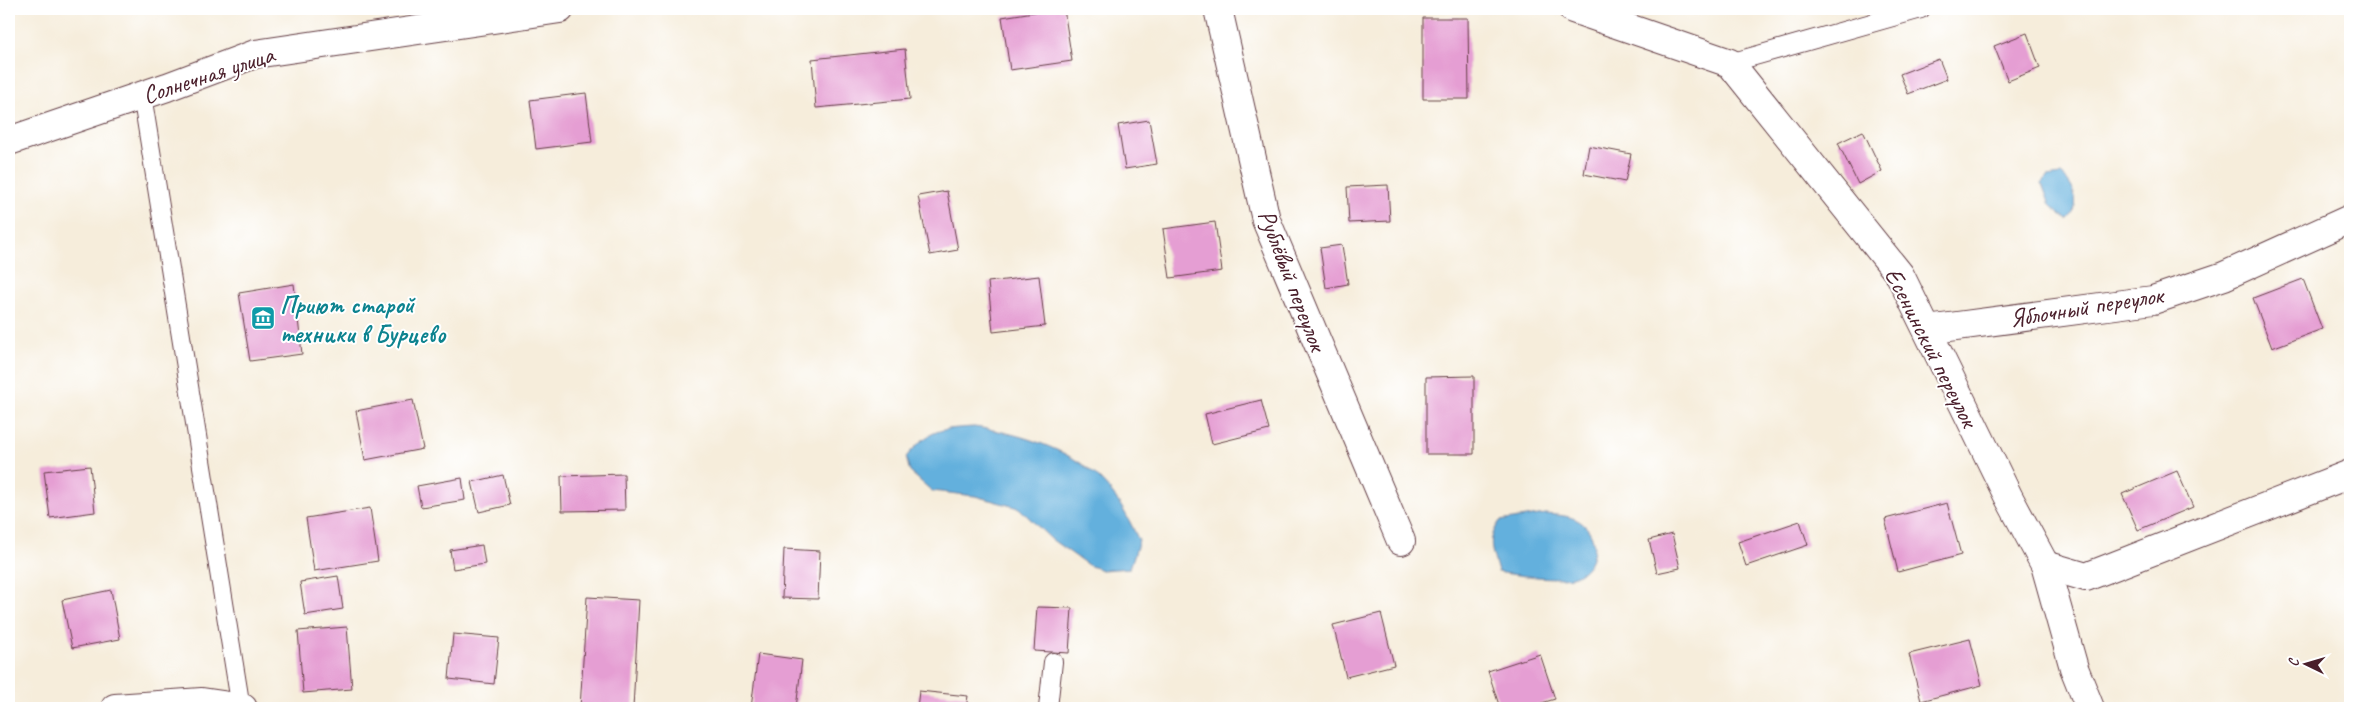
<svg xmlns="http://www.w3.org/2000/svg" width="2359" height="717" font-family="Caveat,sans-serif">
	<rect width="100%" height="100%" fill="#fff"/>
	<filter id="ink" filterUnits="userSpaceOnUse"><feTurbulence type="fractalNoise" baseFrequency=".02" numOctaves="2"/><feDisplacementMap in="SourceGraphic" scale="10" xChannelSelector="R" yChannelSelector="G"/><feConvolveMatrix kernelMatrix="1 2 1 2 8 2 1 2 1" color-interpolation-filters="sRGB"/></filter>
	<filter id="wash" filterUnits="userSpaceOnUse"><feTurbulence type="fractalNoise" baseFrequency=".0096" numOctaves="4" result="noise"/><feDisplacementMap in="SourceGraphic" scale="20" xChannelSelector="R" yChannelSelector="G"/><feGaussianBlur stdDeviation="1.12" result="paint"/><feColorMatrix in="noise" values="0 0 0 0 0 0 0 0 0 0 0 0 0 0 0 0 0 1.4 0 .05"/><feComposite in="paint" operator="in"/></filter>
	<g filter="url(#wash)">
		<rect width="100%" height="100%" fill="#f6eddb"/>
		<path fill="#63b0dd" stroke="#566884" d="M2061 175C2075 185 2082 208 2067 220L2050 205 2042 184 2047 177Z
			M974 427C1015 432 1071 449 1100 479 1118 497 1129 519 1139 541L1130 568 1102 570 1088 565 1051 539 1019 508 975 496 932 491 910 472 906 457C930 429 939 429 974 427Z
			M1545 514C1554 515 1566 515 1575 519 1600 530 1600 565 1575 576 1562 581 1513 575 1498 572 1492 550 1486 541 1500 521Z"/>
		<g id="blocks">
			<path fill="#e59ed3" d="M1053 9H1064L1072 61 1010 70 1002 17Z
				M1423 18H1468L1469 99H1423Z
				M2027 33 2040 68 2008 81 1994 46Z
				M905 49 910 99 816 108 812 59Z
				M1939 59 1947 79 1908 94 1900 74Z
				M586 93 592 142 536 149 530 100Z
				M1149 120 1157 164 1125 169 1118 125Z
				M1863 131 1882 171 1858 184 1838 143Z
				M1589 146 1631 154 1625 182 1584 174Z
				M1388 185 1390 221 1349 223 1347 187Z
				M947 191 958 250 930 255 918 196Z
				M1215 222 1222 271 1170 278 1163 229Z
				M1342 245 1348 284 1326 288 1320 248Z
				M1039 276 1045 326 993 332 988 282Z
				M2303 279 2322 329 2272 348 2253 298Z
				M294 284 302 354 250 361 239 293Z
				M1474 376V454H1426V377Z
				M413 400 423 449 365 460 356 411Z
				M1261 400 1269 430 1212 444 1205 414Z
				M90 466 95 512 50 518 44 471Z
				M2177 471 2193 507 2138 530 2122 494Z
				M624 474 625 510 562 511 561 476Z
				M503 475 510 505 479 512 472 482Z
				M462 478 465 500 421 507 417 486Z
				M1947 503 1961 555 1898 572 1885 519Z
				M370 508 378 561 314 571 306 518Z
				M1800 521 1808 545 1746 566 1738 542Z
				M1672 534 1680 568 1657 573 1649 540Z
				M482 545 485 564 453 569 450 550Z
				M784 549 820 551 818 599 782 598Z
				M338 576 343 609 305 615 300 582Z
				M111 590 120 639 72 648 62 600Z
				M587 597 639 600 633 708H580Z
				M1037 607 1072 608 1069 653 1034 651Z
				M1381 613 1394 665 1346 677 1333 625Z
				M347 627 352 689 303 693 298 631Z
				M453 634 499 638 494 684 449 679Z
				M1970 639 1982 685 1921 701 1909 654Z
				M758 654 802 660 796 708H751Z
				M1540 654 1555 699 1525 708H1500L1488 671Z
				M919 691 968 696 966 708H917Z"/>
		</g>
	</g>
	<g filter="url(#ink)">
		<use href="#blocks" fill-opacity="0" stroke="#643e45" stroke-width="1"/>
		<g fill="none" stroke-linecap="round" stroke-linejoin="round">
			<defs>
				<path id="lane" d="M1730 63 1921 9
					M142 95 241 708
					M1048 708 1053 662"/>
				<path id="street" d="M1218 9 1266 220 1401 541
					M1573 9 1730 63 1900 275 2009 498 2045 565 2074 668 2090 708
					M9 141 167 87 255 54 560 9
					M1927 330 2153 300 2224 276 2350 219
					M2045 565 2086 577 2350 474
					M115 708 202 702 243 708"/>
			</defs>
			<use href="#lane" stroke="#643e45" stroke-width="20"/>
			<use href="#street" stroke="#643e45" stroke-width="30"/>
			<use href="#lane" stroke="#fff" stroke-width="18"/>
			<use href="#street" stroke="#fff" stroke-width="28"/>
		</g>
	</g>
	<defs>
		<symbol id="museum-square" viewBox="-11 -11 22 22"><rect x="-9" y="-9" width="18" height="18" rx="4" fill="#0f9aa8" stroke="#fff"/><path d="M0-6L6-3V-2H-6V-3ZM-5-1h2V3h-2ZM-1-1h2V3h-2ZM3-1h2V3H3ZM-6 4H6V6H-6Z" fill="#fff"/></symbol>
	</defs>
	<g fill-rule="evenodd">
		<use href="#museum-square" x="249" y="304" width="28" height="28"/>
	</g>
	<g text-anchor="middle" stroke-width="4" stroke-linejoin="round" paint-order="stroke">
		<g font-size="25" fill="#4a1f2b" stroke="#fff">
			<text transform="translate(208 74) rotate(-18)" y="9">Солнечная улица</text>
			<text transform="translate(1293 280) rotate(69)" y="9">Рублёвый переулок</text>
			<text transform="translate(2086 306) rotate(-9)" y="9">Яблочный переулок</text>
			<text transform="translate(1932 347) rotate(63)" y="9">Есенинский переулок</text>
		</g>
		<g font-size="25" font-weight="bold" fill="#0d838f" stroke="#fff" text-anchor="start">
			<text x="280" y="313">Приют старой<tspan x="280" dy="29">техники в Бурцево</tspan></text>
		</g>
	</g>
	<rect width="2359" height="717" fill="none" stroke="#fff" stroke-width="30"/>
	<g transform="translate(2306 664) rotate(275)" stroke="#ffffff" stroke-width="4" paint-order="stroke">
	<path d="M0-4L9 19L0 12L-9 19Z" fill="#4a1f2b"/>
	<text y="-8" font-size="14" font-weight="bold" text-anchor="middle" fill="#4a1f2b">С</text>
	</g>
</svg>
